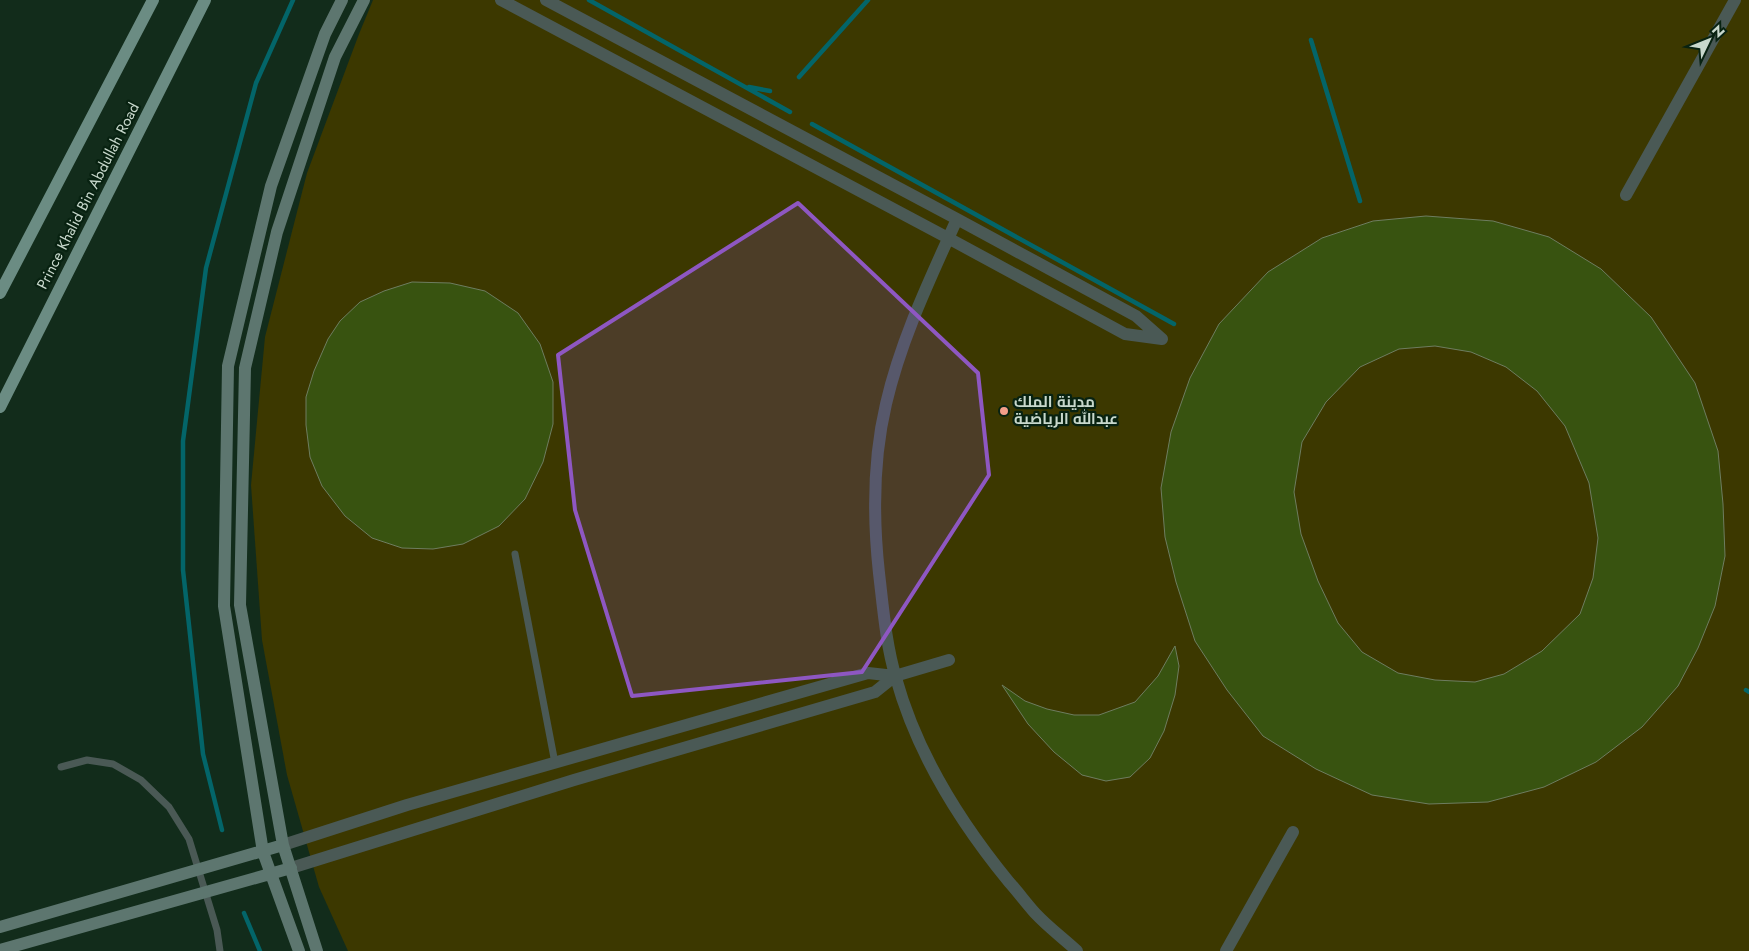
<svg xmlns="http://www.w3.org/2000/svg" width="1749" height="951" font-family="Jost,Cairo,sans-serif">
	<rect width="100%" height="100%" fill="#122c1b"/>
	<path fill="#3c3800" d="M373 0H1749V951H348L319 887 287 775 262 640 251 485 265 337 307 173 359 34Z"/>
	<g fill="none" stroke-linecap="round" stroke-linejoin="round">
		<path stroke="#036569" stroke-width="4.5" d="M589 0 790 112
			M1311 40 1360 201
			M799 77 868 0
			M749 87 770 91
			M812 124 1174 324
			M1746 690 1749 692
			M222 830 203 754 183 570V441L206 268 256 83 293 0
			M244 913 260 951"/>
	</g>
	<path fill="#385310" stroke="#6e7d60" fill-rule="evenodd" d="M1426 216 1493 221 1549 237 1601 269 1651 317 1695 383 1718 451 1723 504 1725 556 1715 606 1698 648 1678 686 1642 727 1596 762 1544 787 1488 802 1429 804 1372 795 1316 769 1263 736 1227 690 1195 641 1176 582 1165 537 1161 488 1171 432 1190 378 1219 324 1268 272 1322 238 1373 221ZM1435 346 1471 352 1506 367 1537 391 1565 426 1589 483 1598 538 1593 578 1580 614 1542 651 1504 674 1475 682 1435 680 1398 673 1362 652 1338 623 1318 581 1301 534 1294 492 1302 442 1326 402 1360 367 1399 349Z
		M412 282 450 283 485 291 518 313 540 344 553 382V424L543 462 525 499 499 526 463 544 433 549 402 548 372 538 345 516 322 486 310 457 306 425V397L314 371 328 339 340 321 360 302 384 291Z
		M1175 646 1179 666 1175 695 1164 731 1150 758 1130 777 1106 781 1082 775 1054 752 1028 724 1002 685 1025 701 1047 709 1074 715H1099L1135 702 1158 676Z"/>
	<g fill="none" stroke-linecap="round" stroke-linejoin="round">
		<path stroke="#4a5955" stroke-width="7" d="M515 554 555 763
			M61 767 87 760 113 764 141 780 169 807 189 839 217 930 220 951"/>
		<path stroke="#4a5955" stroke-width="12" d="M501 0 948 238 1125 334 1162 339
			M546 0 957 219 1136 316 1162 339
			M1626 195 1735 0
			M957 219C930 279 901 339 886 404 873 459 873 518 879 573 883 607 886 645 896 678 917 754 959 821 1009 882 1018 892 1026 903 1035 913 1048 927 1063 938 1077 951
			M283 845 407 805 868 673 895 676
			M291 868 574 780 875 692 895 676 949 660
			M1226 951 1293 832"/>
		<path stroke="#5d766f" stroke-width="12" d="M0 927 283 845
			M0 950 291 868
			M299 951 263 852 224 606 228 366 271 186 325 34 342 0
			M317 951 283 845 240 605 245 368 277 232 335 57 364 0"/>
		<path stroke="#6b8c83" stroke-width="12" d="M0 293 153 0
			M0 407 205 0"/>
	</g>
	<path fill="#8e57c2" fill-opacity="0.2" stroke="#8e57c2" stroke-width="4" stroke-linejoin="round" d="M798 203 978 373 989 475 862 672 632 696 575 510 558 355Z"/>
	<circle fill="#f49e89" stroke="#082211" stroke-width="2" cx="1004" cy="411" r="5"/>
	<g text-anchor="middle" stroke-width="4.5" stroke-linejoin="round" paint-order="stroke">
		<g font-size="15" fill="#c8d8cc" stroke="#082211">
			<text transform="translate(88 196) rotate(-63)" y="5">Prince Khalid Bin Abdullah Road</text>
		</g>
		<g font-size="15" font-weight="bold" fill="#c8d8cc" stroke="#082211" text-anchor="start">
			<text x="1014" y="407">مدينة الملك<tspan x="1014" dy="17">عبدالله الرياضية</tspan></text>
		</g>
	</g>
	<g transform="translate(1709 40) rotate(47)" stroke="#082211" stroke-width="4" paint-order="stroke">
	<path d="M0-4L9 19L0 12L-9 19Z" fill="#c8d8cc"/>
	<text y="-8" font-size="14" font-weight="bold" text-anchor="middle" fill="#c8d8cc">N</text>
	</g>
</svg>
